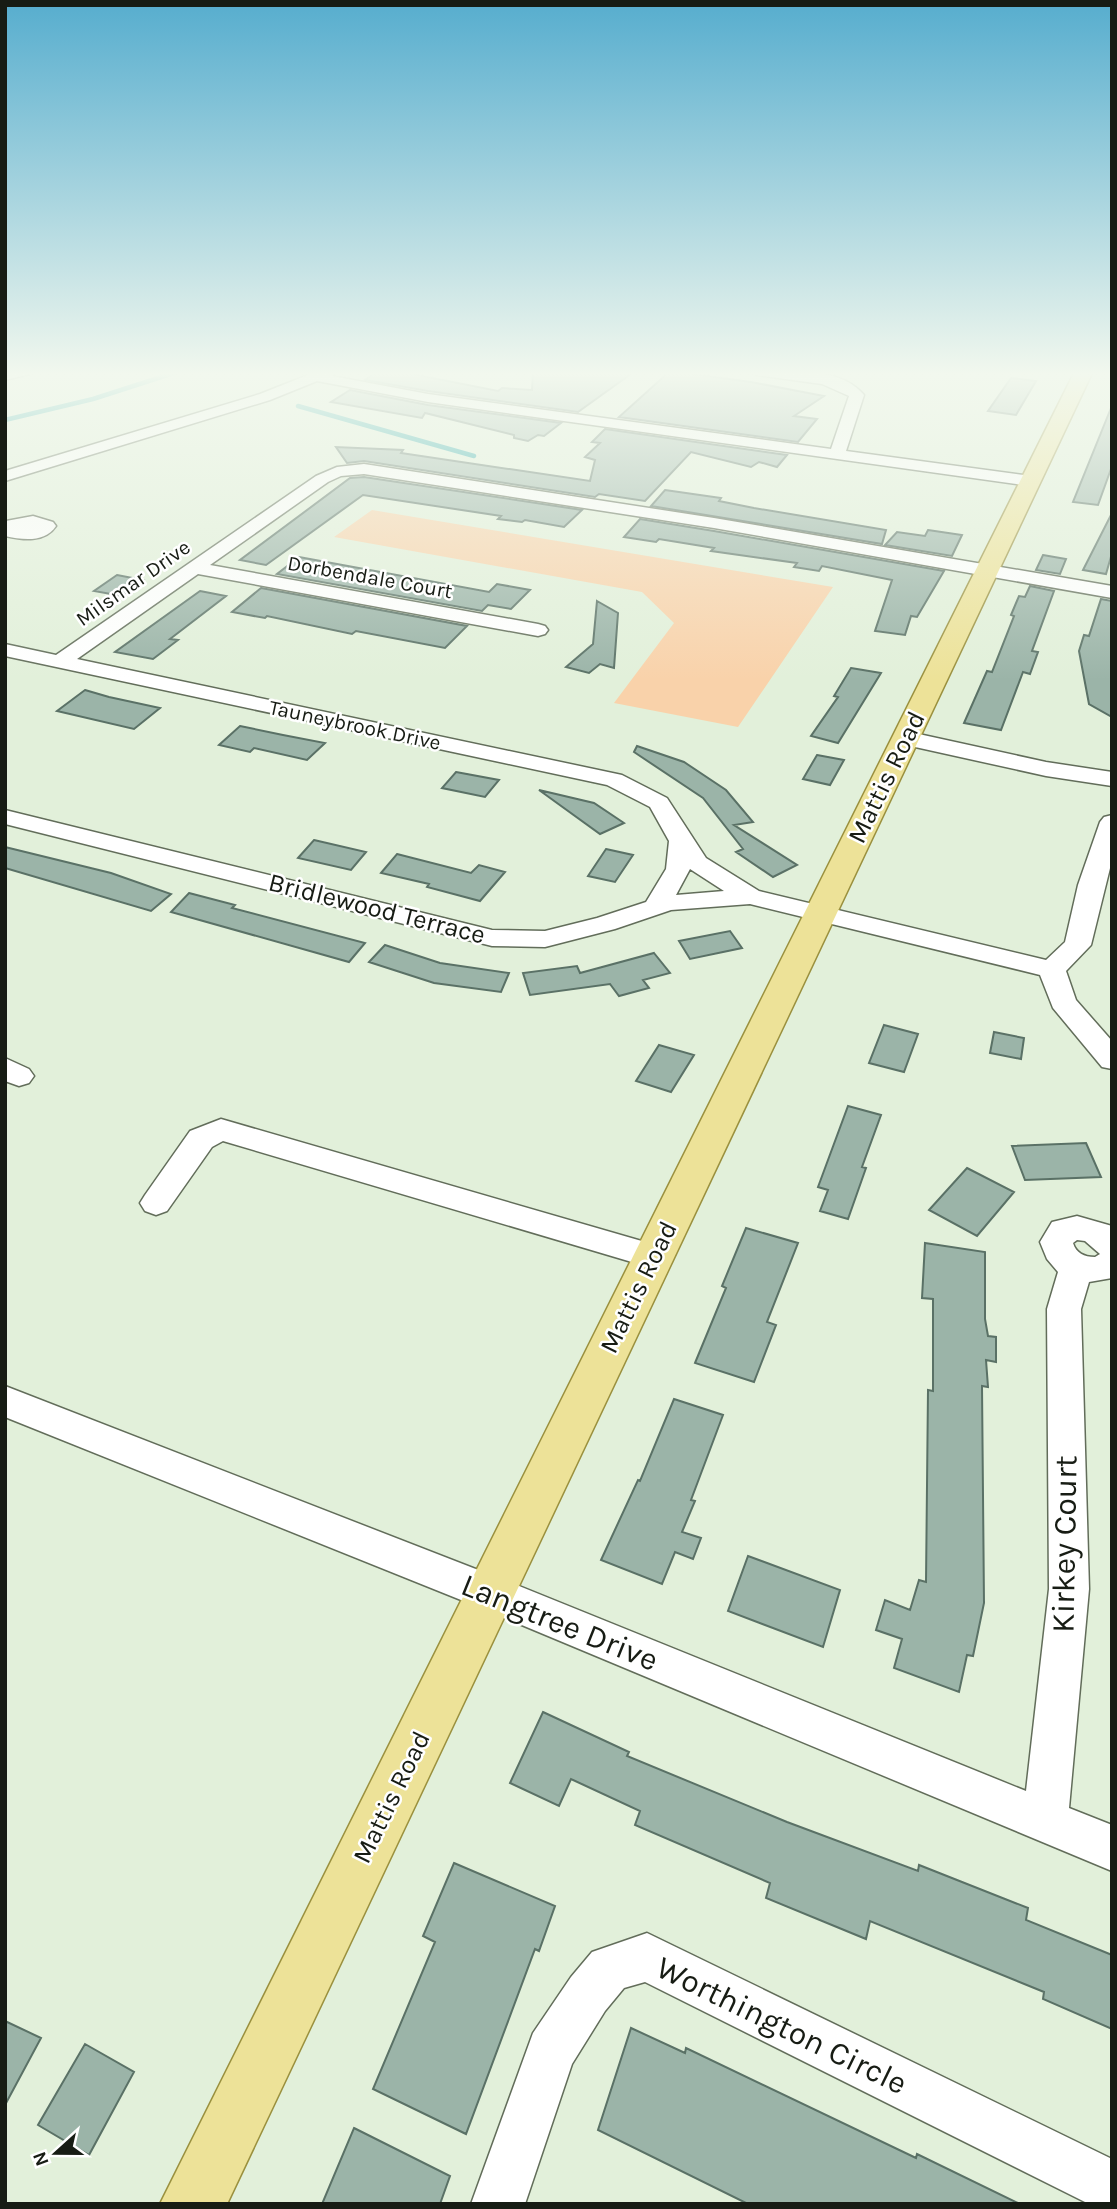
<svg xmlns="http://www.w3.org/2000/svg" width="1117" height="2209" font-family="Karla,sans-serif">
	<rect width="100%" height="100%" fill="#e2f0da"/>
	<path fill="#f9d2aa" d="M372 510 833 587 738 727 614 703 674 623 642 592 334 537Z"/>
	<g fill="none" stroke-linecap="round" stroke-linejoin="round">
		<path stroke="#1ca3a6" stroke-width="4.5" d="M298 406 474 456
			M5 420 93 399 180 371"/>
	</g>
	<path fill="#9bb4a8" stroke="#5a7166" stroke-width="2" d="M378 371H397L498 391 502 388 532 390 533 371H635L578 412 428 391 365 380Z
		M670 371 751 382 824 396 794 416 817 419 798 442 619 417Z
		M1011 378 1036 381 1016 415 988 411Z
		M350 390 428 405 561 423 544 436 538 435 528 441 514 438V435L425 413 422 418 331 402Z
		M1111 408 1112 466 1098 505 1073 502Z
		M605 429 787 455 777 467 759 462 751 467 691 452 645 501 599 494 595 497 364 461 347 463 336 447 403 450 401 453 590 481 595 460 585 457 600 443 592 442Z
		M364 477 582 510 564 527 525 520 522 522 498 519 501 516 363 495 266 565 240 560 350 478Z
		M665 490 721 498 719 501 754 508 886 530 882 544 651 506Z
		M1112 513V553L1106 574 1083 570Z
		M640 519 714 531 944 571 917 617 911 616 905 635 875 631 892 580 822 566 819 571 794 567 797 563 711 551 714 548 659 539 656 542 624 537Z
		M928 530 962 535 952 556 885 545 897 532 925 536Z
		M1043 555 1066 559 1060 574 1036 570Z
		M299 557 489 592 497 584 530 590 511 609 488 605 482 611 277 574Z
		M117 575 143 580 122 596 94 591Z
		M1030 586 1054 591 1032 651 1038 652 1030 674 1023 672 1001 730 964 723 987 671 992 672 1014 616 1011 615 1019 596 1025 597Z
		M261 588 467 626 445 648 356 631 352 634 267 616 265 618 232 612Z
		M200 591 226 596 170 639 178 640 153 659 115 652Z
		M1101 599 1112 601V717L1089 704 1079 651 1084 635 1089 636Z
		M597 601 618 613 614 668 600 664 589 673 566 667 593 644Z
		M851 668 881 673 838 743 811 736 838 697 834 696Z
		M85 690 109 697 160 708 134 729 57 711Z
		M240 726 283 735 325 743 307 760 254 748 250 752 219 745Z
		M637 746 684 762 726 790 753 822 734 825 797 865 773 877 736 852 743 849 703 798 634 752Z
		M817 755 844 760 830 785 803 779Z
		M456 772 499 780 485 797 442 788Z
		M539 790 594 803 624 823 600 834Z
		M314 840 366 852 351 870 298 858Z
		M5 847 111 873 171 894 151 911 5 868Z
		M606 849 633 855 615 882 588 876Z
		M397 854 471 873 479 865 505 872 480 901 427 887 429 884 381 873Z
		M189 893 235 905 232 908 365 943 349 962 171 912Z
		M730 931 742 948 690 959 679 941Z
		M385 945 440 963 509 973 501 992 434 983 369 962Z
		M654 953 670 973 643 980 649 988 619 996 610 984 530 995 523 973 577 966 580 973Z
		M884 1025 918 1034 904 1072 869 1063Z
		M994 1032 1024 1038 1021 1059 990 1053Z
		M659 1045 694 1055 671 1092 636 1081Z
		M848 1106 881 1115 862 1167 866 1168 848 1219 820 1211 828 1190 818 1187Z
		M1086 1143 1101 1177 1025 1180 1012 1146Z
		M967 1168 1014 1192 977 1236 929 1210Z
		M746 1228 798 1243 767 1322 776 1325 754 1382 695 1363 726 1288 722 1286Z
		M925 1243 985 1252V1319L988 1336 996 1337V1362L986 1360 988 1387 982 1386 984 1603 973 1656 967 1655 959 1692 894 1668 902 1639 876 1630 885 1600 910 1610 919 1580 926 1582 928 1390 933 1391V1299L922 1298Z
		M674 1399 723 1415 691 1500 695 1501 682 1532 701 1538 693 1559 675 1552 662 1584 601 1560 638 1480 640 1481Z
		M748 1556 840 1590 823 1647 728 1611Z
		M543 1712 629 1752 627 1756 787 1822 918 1871 919 1865 1028 1908 1026 1920 1112 1955V2029L1043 1999 1044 1992 870 1921 866 1939 766 1898 770 1883 635 1825 640 1811 571 1779 559 1806 510 1783Z
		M454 1863 555 1906 539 1951 535 1949 466 2134 373 2089 435 1942 423 1936Z
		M5 2021 41 2038 5 2105Z
		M631 2028 685 2053 686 2048 916 2158 917 2154 1020 2204H748L598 2130Z
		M85 2044 134 2072 89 2155 38 2125Z
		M354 2128 450 2176 440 2204H322Z"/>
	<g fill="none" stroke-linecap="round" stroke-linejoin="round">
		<defs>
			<path id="minor" d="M32 371 30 374 5 380V372Z
				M318 371H338L332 376 428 394 831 449 849 396 822 384 756 375 749 371C784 371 839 365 864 395L846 451 1031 476 1039 481 1031 486 428 402 317 381 270 400 5 481V471L260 394Z
				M364 464 714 518 1112 586V598L714 528 364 474 341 476 328 482 210 565 538 624 545 626 548 630 545 634 538 636 198 574 77 659 622 775 667 798 706 858 759 891 1046 960 1065 942 1078 885 1100 822 1104 817 1112 815V860L1091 945 1066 971 1076 1000 1112 1041V1069L1102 1067 1053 1008 1040 975 750 904 671 910 615 929 545 947 492 946 5 824V810L492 930 545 931 597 918 646 902 666 869 669 841 650 807 607 785 5 656V644L56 655 316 476 337 467ZM690 869 724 891 676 895Z
				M33 516 53 522 56 526C45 543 23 540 5 536L6 521Z
				M905 731 1046 762 1112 772V786L1046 776 897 743 894 738 897 733Z
				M5 1058 29 1069 34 1076 29 1083 19 1086 5 1081Z
				M221 1119 652 1244 664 1247 668 1256 664 1265 652 1268 223 1141 212 1147 167 1211 156 1215 145 1211 140 1203 145 1195 190 1131Z
				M1077 1216 1112 1226V1278L1089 1282 1081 1309 1089 1589 1069 1808 1112 1825V1871L476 1606 5 1417V1386L504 1580 1026 1791 1049 1589 1047 1309 1058 1272 1047 1259 1040 1242 1052 1222ZM1077 1240 1085 1241 1100 1254 1095 1257C1084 1257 1076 1253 1073 1243Z
				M647 1933 1112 2159V2204H1089L645 1982 624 1988 605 2011 572 2064 525 2204H471L533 2033 571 1977 592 1952Z"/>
			<path id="major" d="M1075 371H1093L227 2204H160Z"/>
		</defs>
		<use href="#minor" stroke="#626d5a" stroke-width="3"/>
		<use href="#major" stroke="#9a903e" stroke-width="3"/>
		<use href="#minor" fill="#fff" fill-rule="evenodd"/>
		<use href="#major" fill="#ede298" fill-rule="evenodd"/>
	</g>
	<linearGradient id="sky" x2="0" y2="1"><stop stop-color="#56adce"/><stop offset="0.55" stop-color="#f2f8ee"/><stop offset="1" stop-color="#f2f8ee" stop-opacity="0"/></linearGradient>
	<rect width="1117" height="680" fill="url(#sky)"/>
	<g text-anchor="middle" stroke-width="5" stroke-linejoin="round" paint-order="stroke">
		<g font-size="21" fill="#171c14" stroke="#fff">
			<text transform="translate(370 577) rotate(10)" y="7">Dorbendale Court</text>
			<text transform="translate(133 583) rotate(-35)" y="7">Milsmar Drive</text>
			<text transform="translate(355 725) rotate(12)" y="7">Tauneybrook Drive</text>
		</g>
		<g font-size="26" fill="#171c14" stroke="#fff">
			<text transform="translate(886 777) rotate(-64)" y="9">Mattis Road</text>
			<text transform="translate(377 908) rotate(14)" y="9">Bridlewood Terrace</text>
			<text transform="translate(638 1287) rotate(-64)" y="9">Mattis Road</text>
			<text transform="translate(391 1797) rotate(-64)" y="9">Mattis Road</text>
		</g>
		<g font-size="32" fill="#171c14" stroke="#fff">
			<text transform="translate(1064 1544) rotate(-89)" y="11">Kirkey Court</text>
			<text transform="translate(560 1622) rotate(22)" y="11">Langtree Drive</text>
			<text transform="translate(782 2025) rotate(26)" y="11">Worthington Circle</text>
		</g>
	</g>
	<rect width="1117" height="2209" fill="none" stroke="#171c14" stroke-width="14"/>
	<g transform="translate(56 2153) rotate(249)" stroke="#ffffff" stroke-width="5" paint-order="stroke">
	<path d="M0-5L12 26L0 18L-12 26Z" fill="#171c14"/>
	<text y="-10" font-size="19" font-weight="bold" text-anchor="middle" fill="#171c14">N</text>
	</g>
</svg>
